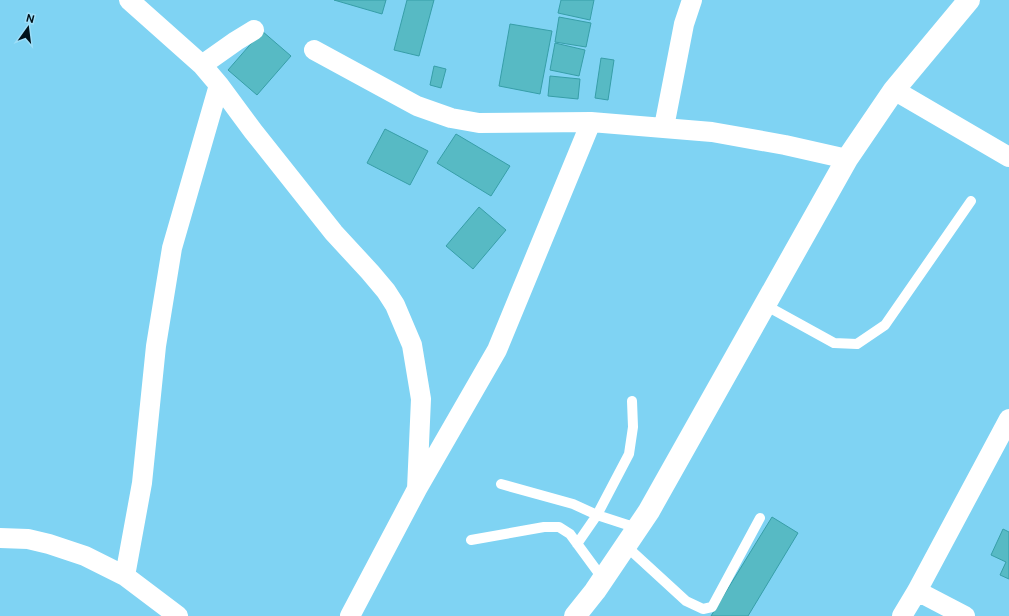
<svg xmlns="http://www.w3.org/2000/svg" width="1009" height="616" font-family="'DM Sans',sans-serif">
	<rect width="100%" height="100%" fill="#7fd3f3"/>
	<path fill="#57bac4" stroke="#379ea8" d="M334 0H386L382 14Z
		M407 0H434L419 56 394 50Z
		M561 0H594L590 20 558 13Z
		M559 17 591 23 586 47 555 42Z
		M510 24 552 31 540 94 499 86Z
		M262 31 291 56 257 95 228 70Z
		M555 43 585 50 579 76 550 70Z
		M601 58 614 60 608 100 595 98Z
		M434 66 446 69 441 88 430 85Z
		M550 76 580 79 578 99 548 96Z
		M385 129 428 151 410 185 367 163Z
		M456 134 510 166 491 196 437 163Z
		M479 207 506 230 473 269 446 246Z
		M772 517 798 533 748 616H711Z
		M1003 529 1009 532V579L1000 575 1006 562 991 555Z"/>
	<g fill="none" stroke-linecap="round" stroke-linejoin="round">
		<path stroke="#fff" stroke-width="10" d="M765 305 834 343 857 344 885 325 971 201
			M501 484 573 504 597 515 637 528
			M471 540 544 527H559L570 534 603 579
			M577 544 597 515 629 454 633 427 632 401
			M626 546 686 601 703 609 712 607 760 518"/>
		<path stroke="#fff" stroke-width="20" d="M129 0 202 65 219 85 253 131 334 233 370 272 386 291 395 305 412 345 421 399 417 489
			M314 50 417 106 451 118 479 123 591 122 712 132 785 145 847 159
			M202 65 236 41 254 30
			M894 90 1009 157
			M664 127 684 24 692 0
			M0 538 28 539 49 544 85 556 125 576 178 616
			M125 576 142 483 156 346 172 248 219 85
			M917 591 965 616
			M350 616 417 489 497 350 591 122
			M902 616 917 591 1009 419"/>
		<path stroke="#fff" stroke-width="22" d="M575 616 595 591 649 511 847 159 894 90 969 0"/>
	</g>
	<g transform="translate(28 28) rotate(14)" stroke="#9ddef8" stroke-width="3" paint-order="stroke">
	<path d="M0-3L7 15L0 10L-7 15Z" fill="#001119"/>
	<text y="-6" font-size="11" font-weight="bold" text-anchor="middle" fill="#001119">N</text>
	</g>
</svg>
